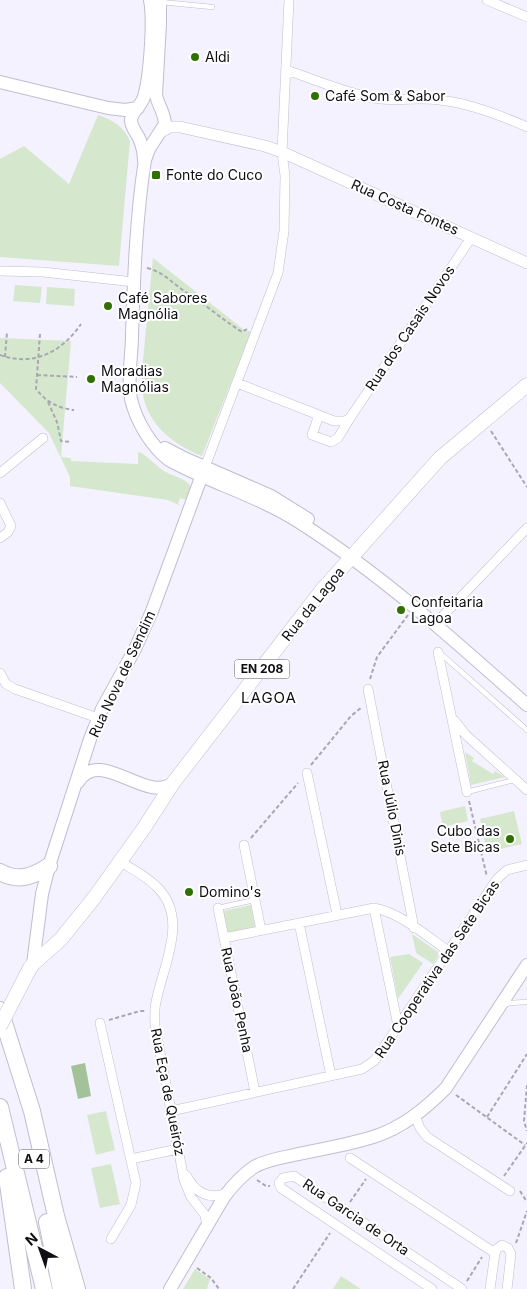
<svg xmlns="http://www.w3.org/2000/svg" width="527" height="1289" font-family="Inter,sans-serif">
	<rect width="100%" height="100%" fill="#f4f2fe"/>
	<path fill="#d5e8ce" d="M98 115C113 120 123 126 130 141L119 266 0 257V159L24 146 69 184Z
		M153 258 243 329 251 332 202 456C172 444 145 423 142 388 141 372 144 355 145 338 148 312 150 285 153 258Z
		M15 285 42 287 40 303 13 301Z
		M47 287 75 289 74 306 46 304Z
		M0 338 71 341 61 457 71 458V461L138 464V452C145 453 157 467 164 471 172 476 182 477 189 484L191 487 187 500 180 498 178 504 183 507 168 500 70 486V477L49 433 0 383Z
		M465 752 474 758 472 761 493 774 495 771 505 777 471 785Z
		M465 806 468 821 443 827 440 812Z
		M514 811 522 844 487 852 480 819Z
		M251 905 255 927 227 933 223 911Z
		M412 934 438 952V956L433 964 416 953Z
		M409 954 423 963 398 999 390 957Z
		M106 1111 115 1150 96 1155 87 1115Z
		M111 1164 120 1204 100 1208 91 1168Z
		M195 1269 210 1279 207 1289H183Z
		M341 1276 361 1289H333Z"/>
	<path fill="#a4c299" d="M85 1063 91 1096 78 1099 71 1066Z"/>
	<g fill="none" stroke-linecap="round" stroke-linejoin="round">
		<defs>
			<path id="service" d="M161 2 212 7
				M440 653 527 730
				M467 792 514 780
				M218 908 254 900
				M504 1005 510 1003 527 1002"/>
			<path id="minor" d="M487 0 527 17
				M286 70C314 79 345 93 374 98 396 102 417 97 439 100 469 103 500 115 527 127
				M0 271 43 272 134 282
				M237 383 334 421H345L350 418 471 238
				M319 415 312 435 331 442 338 438 350 418
				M205 467 278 273 284 231 285 176 282 152 289 0
				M0 473 43 438
				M0 503 11 526 8 532 0 538
				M435 624 527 528
				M438 652 467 792
				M0 673 6 684 15 689 98 718
				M368 689 414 928
				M455 721 466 735 527 790
				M307 773 337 914
				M244 845 261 930
				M121 862C132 869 146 876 156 886 190 918 163 965 156 1002 154 1010 155 1018 155 1026L184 1180 191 1197 205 1215 207 1226
				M218 908 255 1092
				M374 908 398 1026
				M299 923 331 1076
				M224 938 374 908C399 912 427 936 448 951
				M100 1023 136 1183 131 1205 111 1239
				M171 1111 362 1069 374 1061 382 1050 497 879 507 870 527 865
				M415 1116 420 1128 427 1137 510 1191
				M350 1158 495 1253
				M131 1159 178 1149
				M186 1175C196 1193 207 1200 228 1193
				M432 1289 281 1188 279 1183 283 1178 294 1176 462 1289
				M490 1289 495 1253 497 1249 502 1245 508 1248 511 1254 507 1289"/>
			<path id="tertiary" d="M161 132 170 127H180L265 146 282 152 527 263"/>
			<path id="secondary" d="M160 0V23L156 95C158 105 165 114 165 124L149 149 145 160C136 217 134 277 132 335 132 355 127 379 131 399 136 421 151 446 169 460 211 483 258 496 299 522 381 574 454 640 527 705
				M0 82 108 108 125 110 138 108
				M144 161C144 153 142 145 139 138 136 132 131 127 131 120 132 111 141 106 144 97 150 76 154 21 150 0
				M165 448 184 458 271 496 308 519
				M78 782C100 746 146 804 173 783
				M33 964 42 894 49 866 90 739 102 709 135 649 152 611 202 475
				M170 1289 224 1197C233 1185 242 1175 254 1167 266 1160 281 1158 294 1155 320 1149 348 1145 373 1137 402 1128 425 1109 446 1088L527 965"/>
			<path id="primary" d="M30 968 33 964 61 939 94 898 144 828 173 783 322 590 440 458 527 385"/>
			<path id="motorway" d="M0 872C18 882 32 877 49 866
				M0 1010 32 1111 56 1216 77 1289
				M0 1107 44 1289
				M7 1177 23 1289
				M47 1222 61 1289"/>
		</defs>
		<use href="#service" stroke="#c0bdd1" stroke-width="5.5"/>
		<use href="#minor" stroke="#c0bdd1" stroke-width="10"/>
		<use href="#tertiary" stroke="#c0bdd1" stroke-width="12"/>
		<use href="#secondary" stroke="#c0bdd1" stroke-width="14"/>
		<use href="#primary" stroke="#c0bdd1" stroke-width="15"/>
		<use href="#motorway" stroke="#c0bdd1" stroke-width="18"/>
		<path stroke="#a9a7b1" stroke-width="2" stroke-dasharray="4 2.5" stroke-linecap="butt" d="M147 268C164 272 173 284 187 293 206 305 223 320 242 332L247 329
			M40 334 36 389C46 402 58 408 74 410
			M0 355C33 367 62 352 81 324
			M5 357 7 332
			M37 375 77 377
			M48 402 57 422 61 441 71 442
			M491 431 527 487
			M370 679 377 657 408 615
			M311 765 351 716 362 707
			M469 801 487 877
			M251 838 298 783
			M109 1020 140 1011H146
			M527 1085 524 1121 527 1131
			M456 1095 525 1145
			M487 1117 527 1054
			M504 1176 527 1143
			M257 1180 266 1186H270
			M520 1191 527 1202
			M350 1202 366 1179
			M516 1243 527 1211
			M197 1268 211 1278 219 1289
			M467 1281 482 1257
			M293 1289 330 1233"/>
		<use href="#service" stroke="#fff" stroke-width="4.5"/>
		<use href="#minor" stroke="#fff" stroke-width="9"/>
		<use href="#tertiary" stroke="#fff" stroke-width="11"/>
		<use href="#secondary" stroke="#fff" stroke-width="12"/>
		<use href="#primary" stroke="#fff" stroke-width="14"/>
		<use href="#motorway" stroke="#fff" stroke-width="16"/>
		<defs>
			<path id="primary-bridge" d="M0 1026 30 968"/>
		</defs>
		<use href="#primary-bridge" stroke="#c0bdd1" stroke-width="15" stroke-linecap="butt"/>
		<use href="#primary-bridge" stroke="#fff" stroke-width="14"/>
	</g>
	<g fill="#306f04" stroke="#fff" stroke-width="2">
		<circle cx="195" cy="57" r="5"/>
		<circle cx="315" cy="96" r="5"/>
		<rect x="151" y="170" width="10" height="10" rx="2.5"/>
		<circle cx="108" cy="306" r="5"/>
		<circle cx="91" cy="379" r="5"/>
		<circle cx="401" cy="610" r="5"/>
		<circle cx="510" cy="839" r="5"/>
		<circle cx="189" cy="892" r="5"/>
	</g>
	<g text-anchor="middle" stroke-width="4" stroke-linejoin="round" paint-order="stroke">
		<g fill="#fff" stroke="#57565a" stroke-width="1">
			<rect x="234.5" y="659.5" width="55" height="19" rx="4"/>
			<rect x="19" y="1149.5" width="30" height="19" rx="4"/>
		</g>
		<g font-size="12" font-weight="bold" fill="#0f0e14">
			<text x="262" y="673">EN 208</text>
			<text x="34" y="1163">A 4</text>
		</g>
		<g font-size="14" fill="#0f0e14" stroke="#fff" text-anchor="start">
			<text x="205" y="62">Aldi</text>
			<text x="325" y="101">Café Som &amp; Sabor</text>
			<text x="166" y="180">Fonte do Cuco</text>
			<text x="118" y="303">Café Sabores<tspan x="118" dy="16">Magnólia</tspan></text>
			<text x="101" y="376">Moradias<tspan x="101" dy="16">Magnólias</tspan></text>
			<text x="411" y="607">Confeitaria<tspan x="411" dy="16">Lagoa</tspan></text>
			<text x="500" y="836" text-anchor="end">Cubo das<tspan x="500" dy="16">Sete Bicas</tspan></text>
			<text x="199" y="897">Domino's</text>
		</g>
		<g font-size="14" fill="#0f0e14" stroke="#fff">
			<text transform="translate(405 207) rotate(24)" y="5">Rua Costa Fontes</text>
			<text transform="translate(410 328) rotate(-56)" y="5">Rua dos Casais Novos</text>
			<text transform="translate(313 604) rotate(-51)" y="5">Rua da Lagoa</text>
			<text transform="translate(122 674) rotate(-65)" y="5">Rua Nova de Sendim</text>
			<text transform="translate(392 808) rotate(79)" y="5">Rua Júlio Dinis</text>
			<text transform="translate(437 969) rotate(-56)" y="5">Rua Cooperativa das Sete Bicas</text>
			<text transform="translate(237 1000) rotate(78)" y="5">Rua João Penha</text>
			<text transform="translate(168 1092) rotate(79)" y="5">Rua Eça de Queiróz</text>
			<text transform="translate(356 1217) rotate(34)" y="5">Rua Garcia de Orta</text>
		</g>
		<g font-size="15" letter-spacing="1" fill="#0f0e14" stroke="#fff">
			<text x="269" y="703">LAGOA</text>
		</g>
	</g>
	<g transform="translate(40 1249) rotate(319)" stroke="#ffffff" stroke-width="4" paint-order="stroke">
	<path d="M0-4L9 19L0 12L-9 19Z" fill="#0f0e14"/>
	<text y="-8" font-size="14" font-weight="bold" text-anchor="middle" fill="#0f0e14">N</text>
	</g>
</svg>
